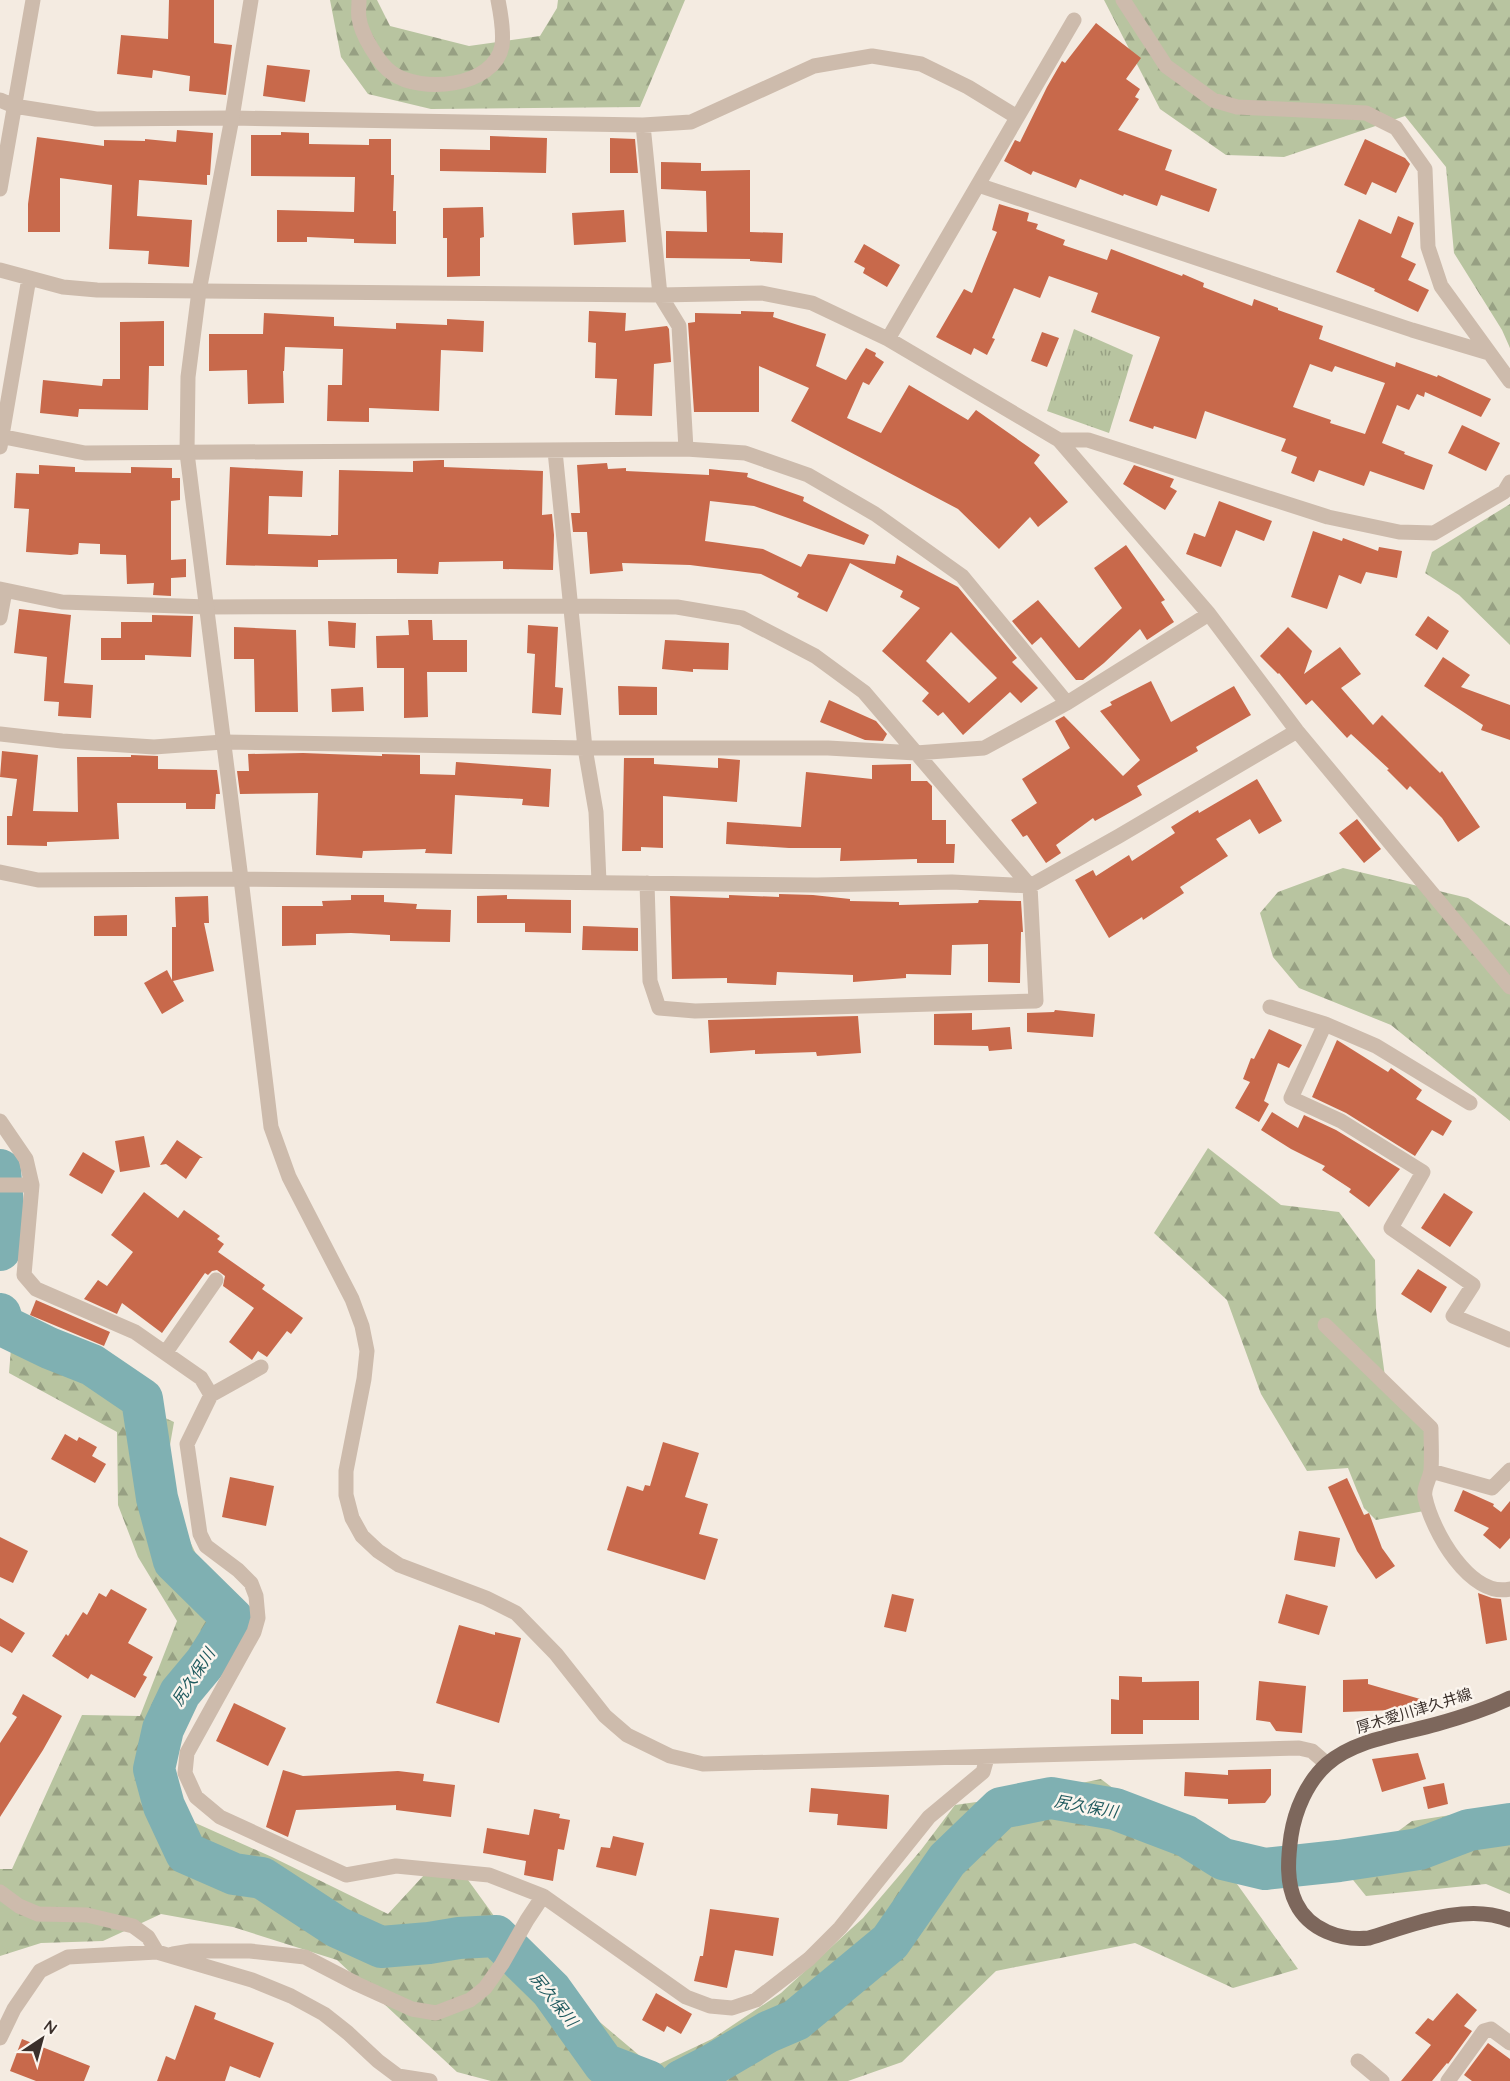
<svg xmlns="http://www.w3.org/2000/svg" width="1510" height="2081" font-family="Quicksand,'Noto Sans JP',sans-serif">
	<defs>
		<pattern id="grass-tufts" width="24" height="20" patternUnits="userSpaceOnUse" patternTransform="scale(1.5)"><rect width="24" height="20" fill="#b8c4a0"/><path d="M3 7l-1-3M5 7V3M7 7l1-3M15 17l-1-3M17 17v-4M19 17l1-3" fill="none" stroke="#97a083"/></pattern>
		<pattern id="forest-firs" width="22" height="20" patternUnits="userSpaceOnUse" patternTransform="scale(1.5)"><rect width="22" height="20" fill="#b8c4a0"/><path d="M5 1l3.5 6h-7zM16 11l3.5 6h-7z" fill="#97a083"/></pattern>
	</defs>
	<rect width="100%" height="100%" fill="#f4ebe1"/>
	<path fill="url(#grass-tufts)" d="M1074 329 1133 355 1109 433 1047 411Z"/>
	<path fill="url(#forest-firs)" d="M330 0H377L390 26 469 46 540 36 557 8 558 0H685L640 107 431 109 368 94 341 57Z
		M1104 0H1510V348L1502 330 1454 253 1446 167 1405 116 1284 157 1226 155 1160 109Z
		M1510 504V645L1459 595 1425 573 1432 552Z
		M1343 868 1468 898 1510 926V1121L1391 1025 1299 988 1273 957 1260 913 1278 892Z
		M1208 1148 1281 1205 1339 1212 1375 1260 1376 1310 1386 1384 1424 1431V1511L1376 1520 1364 1508 1348 1468 1307 1471 1261 1394 1227 1300 1154 1233Z
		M11 1348 174 1422 163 1485 195 1552 226 1612 205 1677 166 1755 191 1821 272 1857 388 1914 425 1874 468 1880 523 1956 565 1979 582 2007 653 2067 712 2039 781 1993 863 1918 921 1850 955 1805 1012 1797 1101 1779 1237 1884 1298 1969 1233 1988 1135 1943 996 1971 902 2062 848 2081H491L457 2072 337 1960 233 1927 161 1914 103 1941 41 1943 0 1956V1869H12L82 1715 140 1716 177 1621 138 1557 118 1505 117 1432 9 1373Z
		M1496 1808 1510 1816V1894L1486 1884 1366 1896 1345 1870 1412 1821Z"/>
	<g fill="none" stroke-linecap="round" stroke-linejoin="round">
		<path stroke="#7fb0b2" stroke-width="42" d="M0 1170 3 1207 0 1250
			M0 1314 4 1326 49 1348 92 1365 142 1399 157 1498 174 1561 233 1619 205 1663 180 1693 163 1729 154 1769 164 1806 186 1853 234 1874 262 1878 337 1927 381 1947 429 1943 459 1938 496 1936 551 1990 604 2064 648 2081
			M681 2081 710 2066 768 2032 796 2020 890 1942 947 1860 1001 1808 1051 1798 1115 1809 1186 1836 1223 1859 1265 1869 1339 1861 1419 1849 1469 1830 1510 1824"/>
	</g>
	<path fill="#c8694b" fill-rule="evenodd" d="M169 0H214V43L232 45 226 95 189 91 190 76 153 70 152 78 117 74 121 35 168 39Z
		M1096 23 1141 58 1126 79 1140 89 1135 97 1139 99 1118 130 1172 150 1165 170 1217 189 1209 212 1161 195 1157 206 1124 194 1123 196 1080 179 1076 188 1033 171 1031 175 1004 161 1015 140 1020 142 1047 87 1062 61 1065 63Z
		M267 65 310 70 305 102 263 96Z
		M177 130 213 133 210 175H207V185L139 180 137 216 192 220 189 267 148 264 149 251 109 249 112 185 60 178V232H28V204L37 137 104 146V140L145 141V139L176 142Z
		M281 132 309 133V144L369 145V139H391V175H394L393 211H396V244L354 243V239L307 237V242H277V210L354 212 355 177 251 176V135H281Z
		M490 136 547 138 546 173 440 171V149L490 150Z
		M610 138 635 139 638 173H610Z
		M1365 139 1405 158 1410 164 1396 193 1372 182 1366 195 1344 185Z
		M661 162 701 163V171L750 170V232L783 233 782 263 750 261V259L666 258V231L707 232 706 191 661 189Z
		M999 204 1029 213 1027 221 1038 224 1036 229 1065 240 1063 245 1107 260 1111 249 1182 276 1183 274 1204 283 1203 287 1252 306 1254 299 1278 308V310L1323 326 1319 339 1395 367 1396 362 1437 377 1438 375 1491 399 1481 417 1425 392 1424 397 1417 394 1409 410 1397 405 1382 443 1405 452 1404 454 1433 465 1424 490 1370 471 1364 486 1319 470 1314 482 1291 473 1297 457 1281 451 1286 439 1205 411 1196 439 1154 426 1153 429 1129 421 1160 337 1091 312 1098 293 1049 276 1040 298 1014 288 992 338 995 339 987 355 974 348 971 355 936 337 964 289 972 293 997 232 992 230ZM1310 364 1332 372 1335 366 1385 383 1365 434 1330 423 1331 420 1293 407Z
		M483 207 484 237 480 238V276L447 277V238H443V208Z
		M624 210 626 242 574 245 572 213Z
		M1398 216 1414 223 1401 257 1416 264 1408 280 1429 290 1418 312 1374 291 1375 289 1336 272 1359 219 1391 234Z
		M864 244 900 265 887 287 863 273 865 268 854 262Z
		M589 311 626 313 625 331 667 326 669 329 671 362 654 364 652 416 615 415 617 379 595 378 596 343 588 342Z
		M741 311 774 312 773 317 826 334 816 366 846 380 866 348 876 353 875 356 884 362 869 385 863 382 847 418 881 433 909 385 968 420 976 410 1040 455 1034 463 1068 502 1038 527 1030 517 999 549 958 509 791 421 809 388 759 366V412H694L688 323 695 322V313L741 314Z
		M264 313 334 317V326L396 329V323L447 325V319L484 321 483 352 441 350 439 411 369 408V422L327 421 328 385H342L343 349 285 347 284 371H283L284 403 248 404 247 370 209 371V334H263Z
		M164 321V366H149L148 410 79 409 78 417 40 413 43 380 102 386 103 379H120V322Z
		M1042 332 1059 338 1047 367 1031 361Z
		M1462 425 1500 443 1486 471 1448 453Z
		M440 460H444V467L543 471 542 515 552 514 554 535 553 570 503 569V561L439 562 438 574 397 573V559L318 560V567L226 565 230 467 303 471 302 497 269 496 268 534 331 536V535H338L339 470 413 472V461Z
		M607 463 608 469 626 468V471L709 475V469L748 473 747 477 804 497 803 501 869 535 864 545 754 506 710 501 705 541 763 549 801 567 808 554 895 564 897 555 958 587 1017 658 1012 662 1038 688 1021 703 1010 692 963 735 943 712 938 716 922 701 929 693 882 651 920 608 900 597 903 591 850 563 827 612 797 597 799 593 761 574 690 565 622 563 623 571 590 574 587 532H573L571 513H580L577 465ZM951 632 997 678 969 703 926 661Z
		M39 465 75 467V472L131 473V467L172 468V478H180V500L171 501V560L186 559V577L171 578V596L153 595 154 583 127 584 126 555 100 554V544L79 543 78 554 71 555 26 552 29 509 14 508 16 473 39 474Z
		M1134 465 1174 479 1170 487 1177 491 1165 510 1123 484Z
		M1219 501 1272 521 1264 541 1236 530 1221 567 1186 554 1194 533 1205 537Z
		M1313 531 1342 541 1343 538 1378 551 1379 547 1402 551 1397 578 1366 572 1361 584 1339 575 1327 609 1291 597Z
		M1126 545 1165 600 1161 602 1174 622 1147 640 1140 629 1104 663 1083 680H1076L1041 637 1032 645 1012 621 1038 600 1079 648 1122 608 1094 568Z
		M19 609 71 615 64 683 93 685 91 718 58 716 59 702 44 701 47 657 14 653Z
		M152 615 193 616 191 657 145 655V660H101V638H121V622H152Z
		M1428 616 1449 631 1437 650 1415 635Z
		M408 620H432L433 640H467V672H427L428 717 404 718V668H377L376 636 409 635Z
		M328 621 356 623 355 648 329 646Z
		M528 625 558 627 555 687 563 688 561 715 532 713 535 654 527 653Z
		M234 627 296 630 298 712H255L254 659H234Z
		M1288 627 1312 651 1304 674 1340 647 1361 674 1341 688 1373 725 1382 715 1440 773 1442 771 1480 827 1458 842 1442 818 1410 786 1407 790 1387 770 1389 769 1351 734 1347 738 1312 700 1306 705 1279 673 1278 674 1260 656Z
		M665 640 729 643 728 670 693 669V672L662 669Z
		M1443 657 1470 675 1461 687 1510 705V740L1481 730 1483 725 1424 686Z
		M1151 681 1171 722 1234 686 1251 715 1196 747 1198 751 1137 786 1142 795 1095 821 1093 818 1056 845 1061 853 1046 863 1027 835 1023 837 1011 820 1037 803 1022 779 1070 748 1055 721 1064 716 1123 776 1140 760 1100 711 1112 705 1110 702Z
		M618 686 657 687V715H619Z
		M363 687 364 711 332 712 331 689Z
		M829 700 876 721 887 734 883 741 865 740 820 722Z
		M2 751 38 755 33 811 78 812 77 757H131V755L158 756V769L217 770 220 794H216L215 809H186V803H117L119 839 47 842V846L7 845V816H12L17 779 0 777Z
		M303 753 382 756V754L420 755V774L455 775 456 762 551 769 549 807 522 805 523 799 455 795 452 854 425 853 426 849 363 851 362 858 316 855 318 793 240 794 237 771H249L248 754Z
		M624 758H654V764L718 768V758L740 760 737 802 663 796V848L641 847V851H622Z
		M911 764V781H927L932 786V820H946V844H955L954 863H917V859L840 861 841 848H789L726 844 727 822 801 827 806 772 872 779V765Z
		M1257 779 1282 821 1259 834 1250 819 1216 839 1228 856 1180 887 1184 893 1143 920 1142 917 1109 938 1075 880 1093 870 1096 876 1129 855 1132 861 1175 833 1171 827 1198 810 1199 813Z
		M1357 819 1381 849 1364 863 1339 833Z
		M779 894 813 895 850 899V901L899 902V905L978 903 979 900 1021 901 1023 932H1021L1020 983 988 982V944L952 945 951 975 906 974V978L853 982V975L777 972 776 985 727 983V978L672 979 670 896 729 898V895L779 897Z
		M351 895H384V902L417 904 416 909 451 910 450 942 390 941V935L351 933 316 934V945L282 946V906H323L322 901 351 900Z
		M507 895V899L571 900V933L525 932V923H477V896Z
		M208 896 209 923H204L214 971 173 981 184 1001 162 1014 144 983 167 970 172 980V927H176L175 897Z
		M127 915V936H94V916Z
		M583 926 638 928V951L582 950Z
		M1055 1010 1095 1014 1093 1037 1027 1032V1013L1054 1012Z
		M972 1013V1030L1010 1027 1012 1049 989 1051 988 1046 934 1045V1014Z
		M858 1016 861 1053 817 1056 816 1052 755 1054V1050L710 1053 708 1020Z
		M1269 1029 1302 1045 1289 1068 1278 1063 1264 1101 1269 1104 1259 1122 1235 1108 1250 1082 1243 1079 1251 1058 1254 1059Z
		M1337 1040 1388 1072 1391 1068 1422 1090 1416 1099 1452 1121 1443 1136 1432 1130 1415 1156 1346 1113 1312 1097Z
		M1272 1112 1298 1128 1304 1115 1336 1130 1400 1169 1369 1207 1349 1192 1351 1189 1322 1170 1325 1166 1291 1149 1261 1130Z
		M144 1136 150 1167 120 1172 115 1141Z
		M177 1140 203 1158H200L186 1179 166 1164 160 1165Z
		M83 1152 115 1171 102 1194 69 1175Z
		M144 1192 178 1218 184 1210 220 1236 217 1239 224 1244 218 1252 265 1285 262 1289 303 1318 291 1334 287 1331 267 1357 258 1351 252 1360 229 1342 254 1308 223 1286 225 1276 217 1270 212 1271 208 1275 205 1273 162 1333 122 1303 117 1314 84 1299 98 1280 107 1286 133 1252 111 1235Z
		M1444 1193 1473 1212 1450 1247 1421 1228Z
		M1418 1269 1447 1287 1431 1313 1401 1294Z
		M36 1300 110 1332 104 1346 30 1315Z
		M65 1434 77 1441 79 1437 97 1447 92 1456 106 1464 95 1483 51 1459Z
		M663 1442 699 1453 685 1497 708 1504 699 1534 718 1539 705 1580 607 1550 627 1486 643 1491 645 1485 650 1486Z
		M230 1477 274 1486 266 1526 222 1517Z
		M1347 1478 1364 1515 1369 1513 1382 1548 1395 1566 1376 1579 1357 1551 1328 1487Z
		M1463 1490 1494 1504 1493 1506 1501 1512 1510 1501V1538L1500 1549 1483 1535 1489 1528 1454 1511Z
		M1299 1531 1340 1538 1335 1567 1294 1560Z
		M0 1537 28 1551 13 1583 0 1577Z
		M111 1589 147 1609 128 1643 153 1657 143 1675 147 1677 135 1698 91 1674 88 1679 52 1656 66 1634 68 1636 83 1612 87 1615 99 1593 106 1597Z
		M1478 1593 1492 1598 1501 1599 1507 1640 1486 1644Z
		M892 1594 914 1599 906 1632 884 1627Z
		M1286 1594 1328 1606 1319 1635 1278 1623Z
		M0 1618 25 1633 12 1653 0 1646Z
		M459 1625 495 1635V1632L521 1638 499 1723 436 1703Z
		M1119 1676 1142 1677V1682L1199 1681V1720H1143V1734H1111V1699L1119 1700Z
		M1368 1679V1684L1441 1705 1440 1708 1419 1709V1714L1395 1719 1393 1710 1343 1712V1680Z
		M1259 1681 1306 1686 1302 1733 1276 1731 1270 1722 1256 1720Z
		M23 1694 62 1716 43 1750 0 1817V1743L17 1717 12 1714Z
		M234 1703 286 1728 268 1766 216 1741Z
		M1418 1753 1426 1779 1382 1792 1372 1759Z
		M1271 1769V1795L1265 1803 1228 1804V1799L1184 1796 1185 1772 1228 1775V1770Z
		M283 1770 303 1776 398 1771 424 1774 423 1781 455 1785 451 1817 396 1810V1805L296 1810 288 1837 266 1827Z
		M1444 1783 1448 1804 1428 1809 1423 1787Z
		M811 1788 889 1795 887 1829 837 1825 838 1814 809 1812Z
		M534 1809 560 1814 559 1818 570 1820 564 1850 558 1849 553 1881 524 1875 526 1861 483 1853 487 1828 529 1835Z
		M613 1836 644 1843 636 1876 596 1867 601 1847 610 1848Z
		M710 1909 779 1918 773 1956 735 1950 727 1988 694 1981 700 1956H703Z
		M656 1993 692 2014 681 2034 667 2026 664 2032 642 2020Z
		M1457 1993 1477 2010 1464 2026 1472 2031 1448 2064 1447 2063 1432 2081H1401L1431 2045 1415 2033 1428 2018 1433 2021Z
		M195 2005 216 2013 214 2019 274 2043 260 2078 230 2066 225 2081H157L166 2056 175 2060Z
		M22 2039 90 2066 84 2081H36L10 2071Z
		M1488 2043 1510 2059V2081H1472L1464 2075Z"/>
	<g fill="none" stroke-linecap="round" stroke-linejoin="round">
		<path stroke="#cdbbac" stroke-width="15" d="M1123 0 1166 66 1213 100 1237 107 1366 113 1396 128 1425 169 1428 247 1441 286 1510 381
			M0 100 14 106 96 119 232 118 643 125 691 122 814 66 872 56 921 64 968 87 1017 117
			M643 125 660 295 679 326 686 449
			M978 185 1412 330 1489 353
			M0 189 33 0
			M0 270 63 287 97 290 660 295 762 293 812 303 888 339 1059 440 1209 614 1297 731 1510 987
			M888 339 1074 20
			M0 436 85 453 686 449 745 453 808 475 875 514 962 576 1067 703
			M1059 440H1088L1328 517 1399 532 1434 533 1504 492 1510 482
			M0 447 29 278
			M555 451 585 748 596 812 599 882
			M0 589 62 602 208 607 569 606 677 607 742 618 815 656 864 692 1030 886 1036 1001 695 1011 659 1008 650 981 647 883
			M0 618 5 591
			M0 734 62 741 154 747 223 742 585 748H828L916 753 984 748 1067 703 1209 614
			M0 872 38 880 241 879 817 885 952 882 1030 886 1119 836 1297 731
			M241 879 271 1127 289 1177 352 1299 362 1326 367 1351 364 1379 346 1471V1495L352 1518 362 1536 378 1551 399 1565 486 1598 516 1613 556 1654 605 1716 627 1735 670 1756 703 1764 1299 1748 1312 1751 1327 1764
			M1270 1007 1325 1024 1376 1046 1470 1103
			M1325 1024 1291 1098 1341 1121 1423 1172 1391 1228 1473 1285 1453 1316 1510 1340
			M0 1121 26 1159 32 1185 24 1275 36 1289 135 1332 201 1378 211 1395 187 1444 200 1534 206 1546 238 1570 251 1583 256 1596 258 1618 254 1632 187 1753 185 1773 196 1797 220 1817 346 1875 396 1866 489 1875 543 1896 686 1997 710 2006 732 2008 756 2000 809 1959 840 1928 929 1817 983 1772 987 1758
			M0 1185H32
			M1325 1325 1431 1428C1431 1442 1432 1456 1431 1470 1430 1479 1423 1488 1425 1497 1432 1531 1470 1598 1510 1589
			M166 1352 216 1280
			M211 1395 261 1367
			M1431 1471 1492 1488 1510 1470
			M0 1892 19 1906 38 1914 87 1915 133 1926 148 1937 157 1952
			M173 1954 191 1951H250L305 1957 357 1984 412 2009 436 2013 470 2000 485 1988 502 1964 527 1920 543 1896
			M0 2038 14 2009 40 1971 68 1957 157 1952 252 1980 291 1996 324 2014 348 2033 378 2061 398 2076 430 2081
			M1358 2061 1382 2081
			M1448 2081 1484 2031 1491 2029 1510 2043"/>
		<path stroke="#cdbbac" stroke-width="15" d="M359 0C359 6 358 13 359 18 361 34 379 64 392 73 421 94 494 87 502 46 504 31 501 15 498 0
			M241 879 187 453 188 377 199 291 232 118 251 0"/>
		<path stroke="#7d675c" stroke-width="15" d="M1510 1698C1487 1709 1462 1717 1437 1724 1402 1734 1356 1739 1327 1764 1307 1782 1295 1810 1291 1836 1288 1858 1286 1883 1296 1903 1309 1930 1341 1941 1369 1938 1412 1925 1466 1902 1510 1920"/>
	</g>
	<g text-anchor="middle" stroke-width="5" stroke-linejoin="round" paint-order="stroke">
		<g font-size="15" fill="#3b302b" stroke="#fbf5ee">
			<text transform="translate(1414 1711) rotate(-17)" y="5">厚木愛川津久井線</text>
		</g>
		<g font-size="16" font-style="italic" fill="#1f5a5e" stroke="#fbf5ee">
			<text transform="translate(193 1677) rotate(-57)" y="6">尻久保川</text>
			<text transform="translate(1086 1806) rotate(10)" y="6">尻久保川</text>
			<text transform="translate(554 1999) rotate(51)" y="6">尻久保川</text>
		</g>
	</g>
	<g transform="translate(42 2039) rotate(36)" stroke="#fbf5ee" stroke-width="4.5" paint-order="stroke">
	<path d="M0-4.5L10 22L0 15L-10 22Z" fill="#3b302b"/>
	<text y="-9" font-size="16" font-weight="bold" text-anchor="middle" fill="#3b302b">N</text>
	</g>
</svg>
